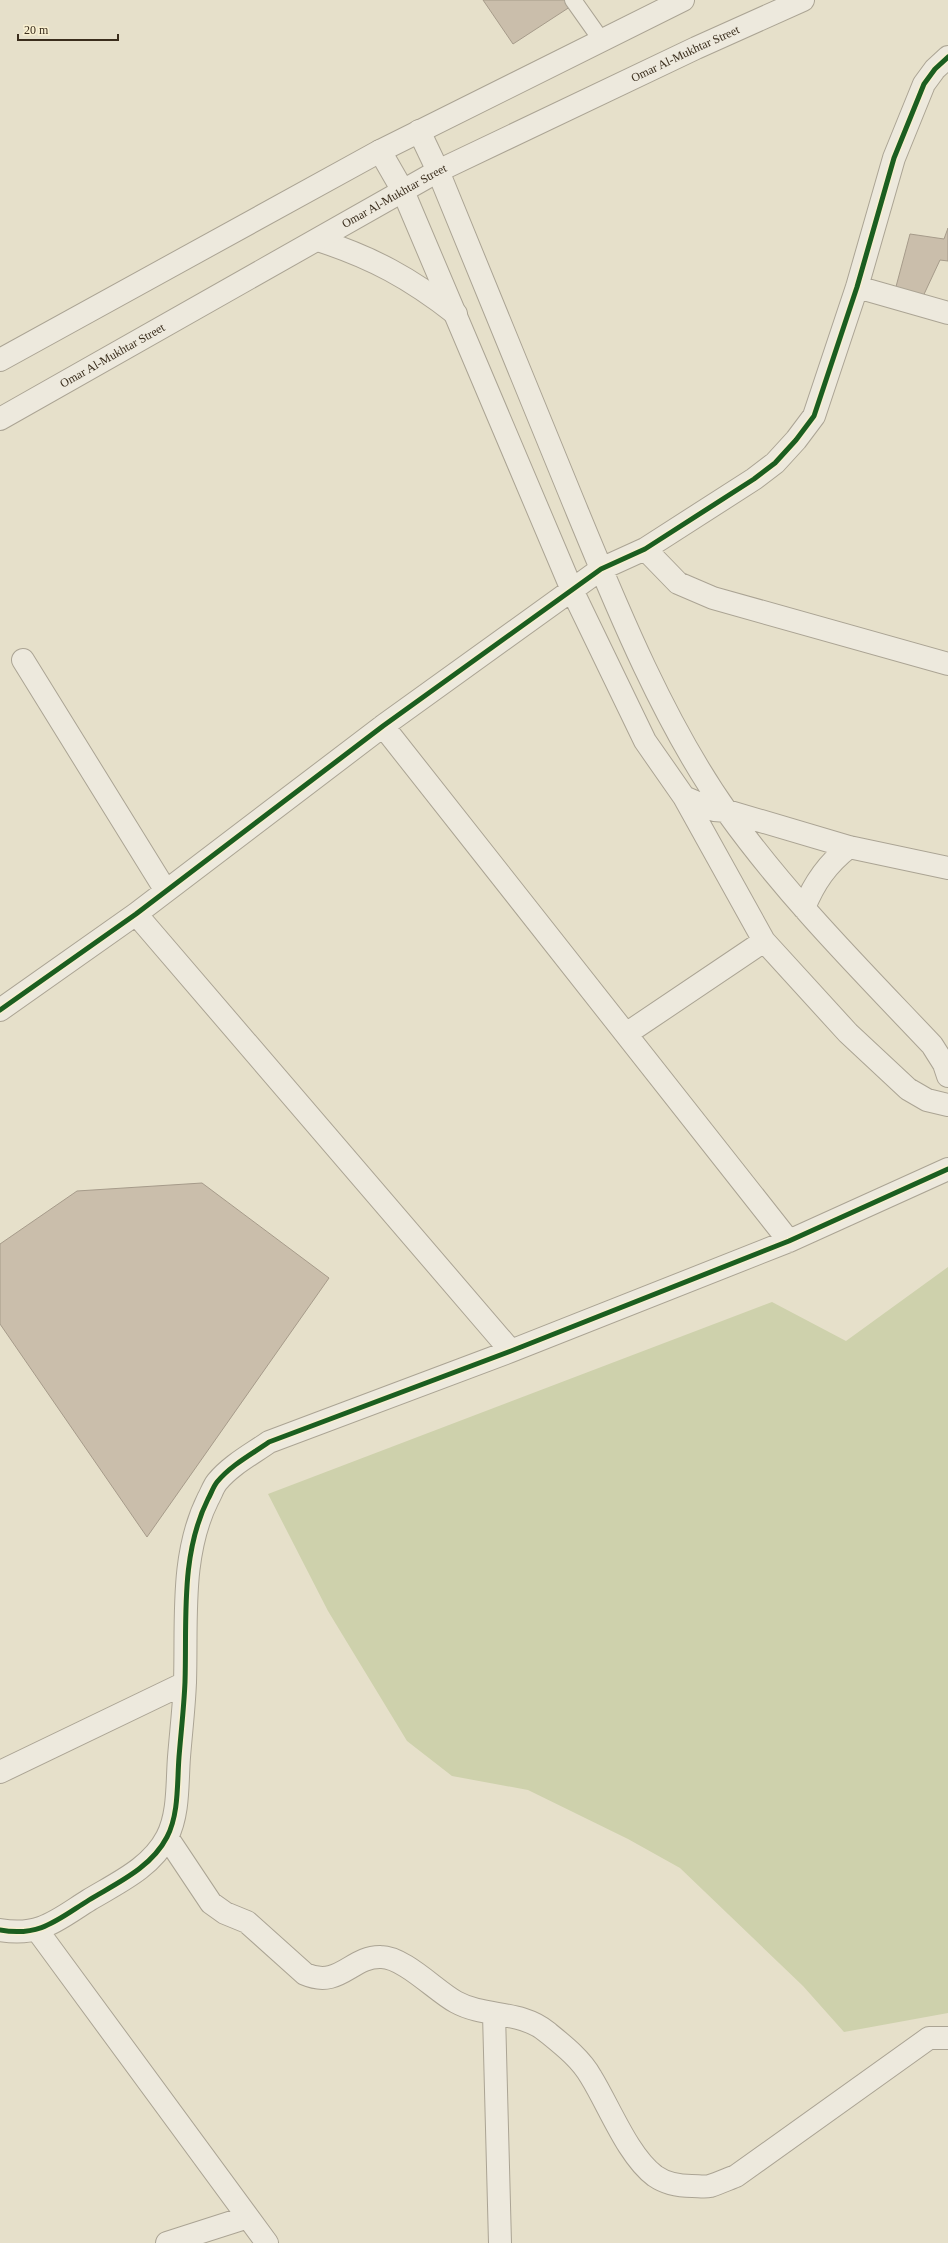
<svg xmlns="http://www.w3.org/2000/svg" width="948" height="2243" font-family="Georgia,serif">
	<rect width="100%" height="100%" fill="#e6e0ca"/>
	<path fill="#ced1ac" d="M948 1267V2013L844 2032 803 1986 680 1868 628 1839 528 1790 452 1776 407 1741 328 1611 268 1494 772 1302 846 1341Z"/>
	<path fill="#cabeab" stroke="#a69b8a" d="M483 0H573L576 3 513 44Z
		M948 228V261L940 260 919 305 893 298 910 234 944 239Z
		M202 1183 329 1278 147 1537 0 1324V1244L77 1191Z"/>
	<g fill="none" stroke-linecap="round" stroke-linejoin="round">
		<defs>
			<path id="service" d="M573 0 602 41"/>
			<path id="minor" d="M419 131 438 171C483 281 528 391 573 501 615 603 663 722 727 812 787 896 861 970 932 1045L944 1064 948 1076
				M380 151 403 191 572 590 645 741 684 797 714 810 727 811 849 847 948 868
				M857 287 948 313
				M645 549 678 583 713 598 948 664
				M23 660 166 891
				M383 726 789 1241
				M684 797 764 941 848 1033 908 1089 927 1100 948 1105
				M804 908C814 883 827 864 849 847
				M136 914 511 1351
				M0 1010 136 914 383 726 601 569 645 549 754 479 775 463 796 440 814 416 857 287 894 158 924 84 935 69 948 57
				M626 1034 764 941
				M0 1772 185 1683
				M167 1837 211 1903 225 1913 247 1922 305 1974C340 1989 351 1956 381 1957 404 1957 437 1992 456 2002 485 2018 521 2010 547 2032 563 2045 581 2059 591 2077 609 2106 628 2156 655 2176 665 2183 680 2186 692 2186 698 2186 705 2187 710 2186 719 2183 728 2179 736 2176L929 2038H948
				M0 1930C40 1937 57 1920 89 1900 117 1883 151 1868 167 1837 179 1814 177 1783 179 1757 181 1732 184 1707 185 1682 187 1621 180 1555 208 1499 211 1494 213 1487 217 1482 231 1465 252 1454 269 1442L511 1351 789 1241 948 1169
				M37 1930 267 2243
				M494 2014 500 2243
				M167 2243 248 2217"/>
			<g id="tertiary">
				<path d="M318 240C373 258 410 278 456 314"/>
				<path d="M0 360 380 151 683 0"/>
				<path id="s1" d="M0 419 438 171 696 48 803 0"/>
			</g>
		</defs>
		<use href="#service" stroke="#aba494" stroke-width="18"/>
		<use href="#minor" stroke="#aba494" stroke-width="24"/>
		<use href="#tertiary" stroke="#aba494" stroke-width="24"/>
		<use href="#service" stroke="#ede9dd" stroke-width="16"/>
		<use href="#minor" stroke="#ede9dd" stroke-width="22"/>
		<use href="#tertiary" stroke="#ede9dd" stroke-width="22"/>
		<defs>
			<path id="cycleway" d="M0 1010 136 914 383 726 601 569 645 549 754 479 775 463 796 440 814 416 857 287 894 158 924 84 935 69 948 57
				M0 1930C40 1937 57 1920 89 1900 117 1883 151 1868 167 1837 179 1814 177 1783 179 1757 181 1732 184 1707 185 1682 187 1621 180 1555 208 1499 211 1494 213 1487 217 1482 231 1465 252 1454 269 1442L511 1351 789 1241 948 1169"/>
		</defs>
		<use href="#cycleway" stroke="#f8efd0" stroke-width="8"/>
		<use href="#cycleway" stroke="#1b5e20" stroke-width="5"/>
	</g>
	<g text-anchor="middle" stroke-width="3" stroke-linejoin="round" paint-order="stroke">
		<g font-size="12" fill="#3a2d1c" stroke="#f8efd0">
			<text dy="4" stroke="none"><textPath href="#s1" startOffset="777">Omar Al-Mukhtar Street</textPath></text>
			<text dy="4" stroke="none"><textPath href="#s1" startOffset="453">Omar Al-Mukhtar Street</textPath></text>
			<text dy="4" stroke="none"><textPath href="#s1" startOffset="129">Omar Al-Mukhtar Street</textPath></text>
		</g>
	</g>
	<path d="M18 34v6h100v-6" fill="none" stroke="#3a2d1c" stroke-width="2"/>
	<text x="24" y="34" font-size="12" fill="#3a2d1c" stroke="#f8efd0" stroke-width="3" paint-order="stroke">20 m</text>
</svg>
